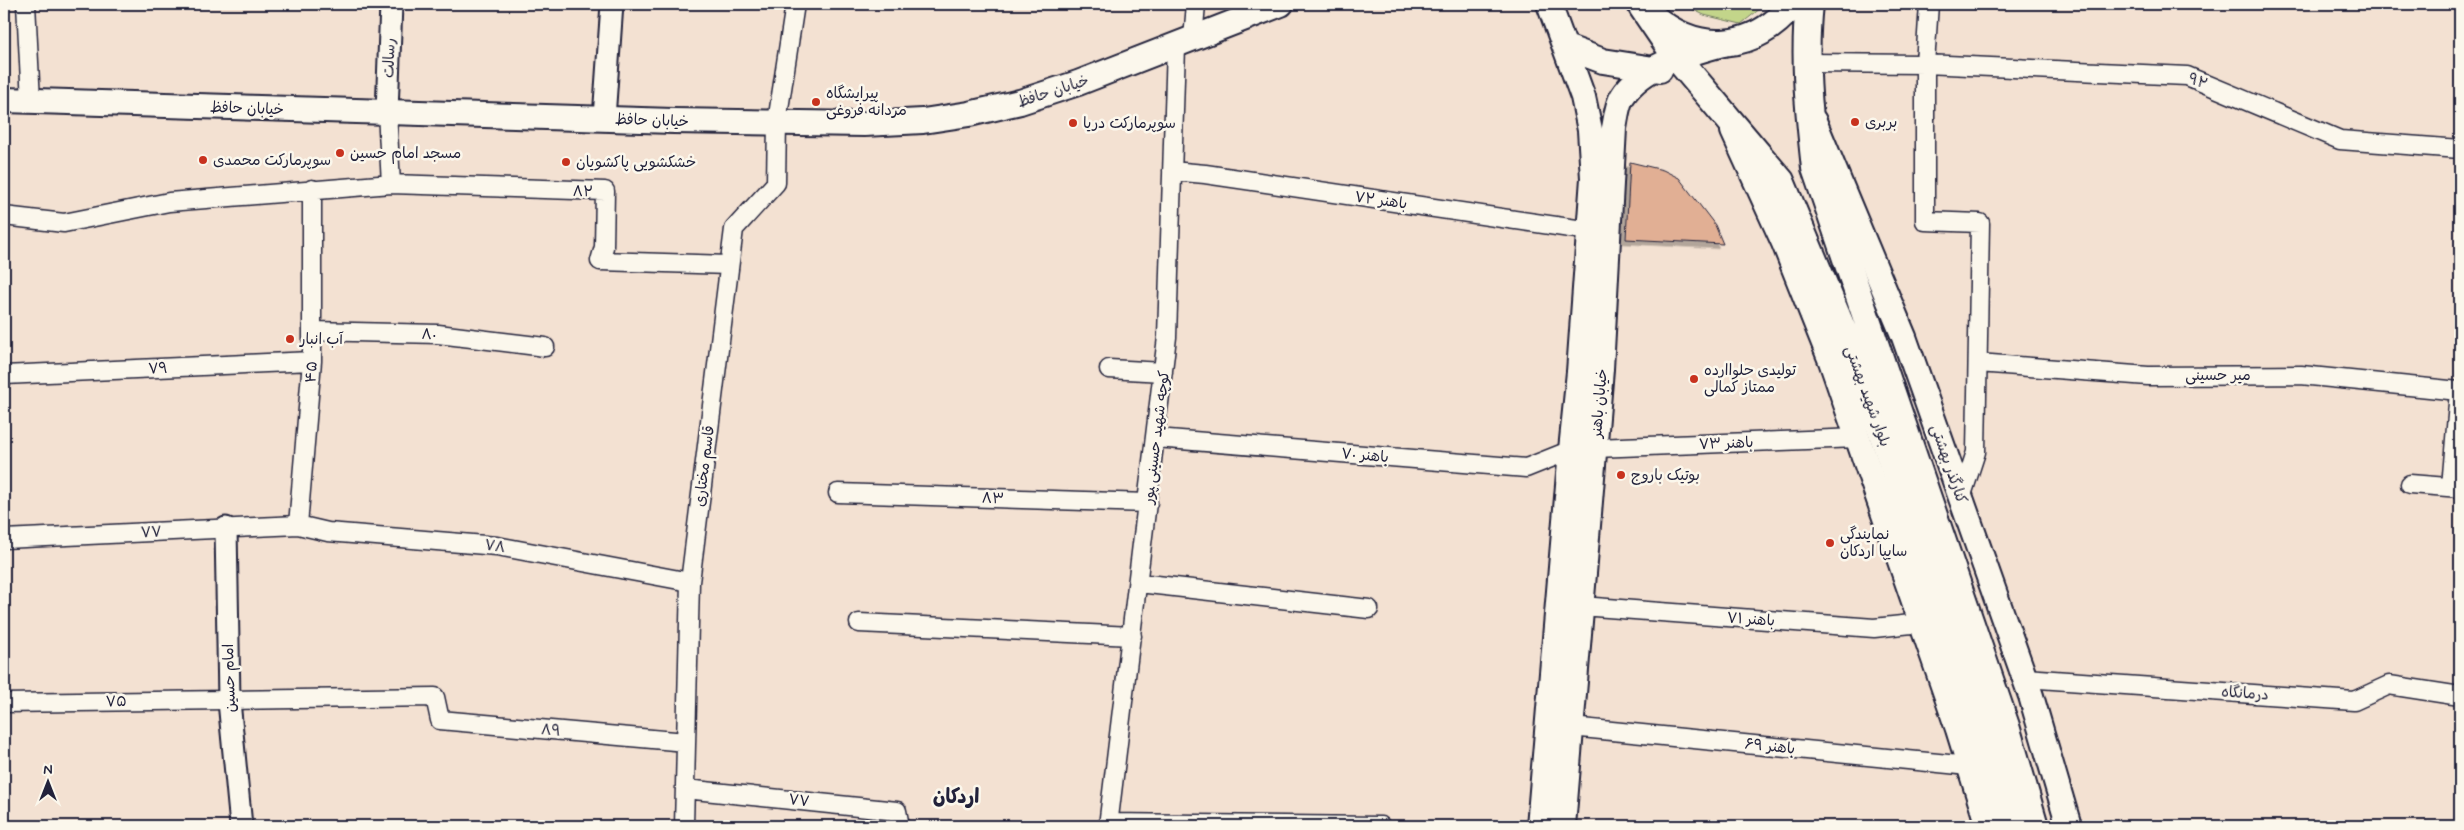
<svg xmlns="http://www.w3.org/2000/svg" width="2464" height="830" font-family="Mynerve,'Playpen Sans Arabic',sans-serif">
	<defs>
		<filter id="shadow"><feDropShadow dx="-4.5" dy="4.5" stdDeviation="0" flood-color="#0004"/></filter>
	</defs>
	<rect width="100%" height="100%" fill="#f3e1d2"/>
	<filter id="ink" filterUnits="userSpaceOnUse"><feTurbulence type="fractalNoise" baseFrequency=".02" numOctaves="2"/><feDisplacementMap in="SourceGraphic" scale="10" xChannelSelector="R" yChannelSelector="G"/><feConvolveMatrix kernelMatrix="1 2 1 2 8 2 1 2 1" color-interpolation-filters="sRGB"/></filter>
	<g filter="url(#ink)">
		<path fill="#c3d58a" stroke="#727c62" d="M1682 4H1766L1741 24 1704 15Z"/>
		<path fill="#e1af94" stroke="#22223b" filter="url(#shadow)" d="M1630 162 1663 170 1679 178 1715 225 1723 244 1626 239Z"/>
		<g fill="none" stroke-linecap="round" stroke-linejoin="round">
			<defs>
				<path id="minor" d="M26 4 31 101
					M1193 39 1196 4
					M1806 63 1925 64 1929 4
					M1172 171 1205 174 1590 231
					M391 184 605 191 604 247 600 261 729 265
					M4 216 64 223 169 202 391 184 387 112
					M312 331 438 334 545 347
					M1978 363 2148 376 2301 375 2459 391 2451 487
					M1109 369 1163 372
					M4 375 312 361
					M1156 438 1526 468 1571 450
					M1595 448 1858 438
					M2410 484 2460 488
					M838 493 1148 503
					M1961 498 1976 452 1980 223 1925 221V64L2187 76 2340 140 2460 149
					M298 525 312 361V189
					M4 539 298 525 328 532 497 546 690 582
					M1139 583 1369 609
					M1581 606 1874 628 1921 623
					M859 623 1132 636
					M2025 678 2354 701 2389 685 2460 696
					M4 703 435 697 440 720 686 742
					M1571 727 1969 766
					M685 789 897 811 900 826
					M1109 823 1381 826
					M684 826 690 582 734 229 776 183 777 122 795 4
					M1108 826 1167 337 1176 46"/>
				<path id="tertiary" d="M387 112 391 4
					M604 118 612 4
					M226 528 229 701 241 826"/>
				<path id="secondary" d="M1566 47 1603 61 1660 70
					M4 100 673 121 864 124 923 121 969 114 1020 102 1078 83 1281 4
					M1814 121 1904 337 2031 696 2069 826
					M1733 131 1784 243 1831 361 1958 729 1988 826
					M1539 826 1571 450 1579 372 1593 178 1590 130 1583 97 1549 4
					M1563 826 1601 369 1614 128C1616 119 1617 105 1622 97 1642 65 1690 53 1723 44"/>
				<path id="primary" d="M1809 4C1803 59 1809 113 1815 168L2006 726 2035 826
					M1642 7 1676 57 1781 181 1843 330 1883 436 2013 826
					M1652 16C1698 56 1755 51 1793 4"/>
			</defs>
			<use href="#minor" stroke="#22223b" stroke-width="21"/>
			<use href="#tertiary" stroke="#22223b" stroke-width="25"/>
			<use href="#secondary" stroke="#22223b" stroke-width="28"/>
			<use href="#primary" stroke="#22223b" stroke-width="30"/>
			<use href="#minor" stroke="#fbf7ec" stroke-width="18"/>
			<use href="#tertiary" stroke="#fbf7ec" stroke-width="21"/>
			<use href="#secondary" stroke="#fbf7ec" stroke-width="24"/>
			<use href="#primary" stroke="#fbf7ec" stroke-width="26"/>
		</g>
	</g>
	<g fill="#c8321e" stroke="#fbf7ec" stroke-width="2">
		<circle cx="816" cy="102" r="5"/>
		<circle cx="1855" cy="122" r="5"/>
		<circle cx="1073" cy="123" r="5"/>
		<circle cx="340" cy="153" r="5"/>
		<circle cx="203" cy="160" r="5"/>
		<circle cx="566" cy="162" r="5"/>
		<circle cx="290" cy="339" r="5"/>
		<circle cx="1694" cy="379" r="5"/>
		<circle cx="1621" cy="475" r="5"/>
		<circle cx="1830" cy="543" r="5"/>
	</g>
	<g text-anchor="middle" stroke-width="5" stroke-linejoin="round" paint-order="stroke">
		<g font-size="15" fill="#22223b" stroke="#fbf7ec">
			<text transform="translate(389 58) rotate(-88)" y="5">رسالت</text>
			<text transform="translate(2198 81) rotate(20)" y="5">۹۲</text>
			<text transform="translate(1053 91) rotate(-18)" y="5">خیابان حافظ</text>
			<text transform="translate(247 108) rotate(2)" y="5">خیابان حافظ</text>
			<text transform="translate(652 120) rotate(2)" y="5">خیابان حافظ</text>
			<text transform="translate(583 191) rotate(2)" y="5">۸۲</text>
			<text transform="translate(1381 200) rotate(8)" y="5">باهنر ۷۲</text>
			<text transform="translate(429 334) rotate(2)" y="5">۸۰</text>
			<text transform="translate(158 368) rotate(-3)" y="5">۷۹</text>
			<text transform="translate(311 372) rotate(-86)" y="5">۴۵</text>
			<text x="2218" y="380">میر حسینی</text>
			<text transform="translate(1868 396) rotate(70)" y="5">بلوار شهید بهشتی</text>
			<text transform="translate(1599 403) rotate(-85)" y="5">خیابان باهنر</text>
			<text transform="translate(1156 437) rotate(-83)" y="5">کوچه شهید حسینی ‍پور</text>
			<text transform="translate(1726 443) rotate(-2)" y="5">باهنر ۷۳</text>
			<text transform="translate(1365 455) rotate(5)" y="5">باهنر ۷۰</text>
			<text transform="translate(1949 464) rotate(71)" y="5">کنارگذر بهشتی</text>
			<text transform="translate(704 466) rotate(-83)" y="5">قاسم مختاری</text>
			<text transform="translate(993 498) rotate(2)" y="5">۸۳</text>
			<text transform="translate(151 532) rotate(-3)" y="5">۷۷</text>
			<text transform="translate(495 546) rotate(8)" y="5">۷۸</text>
			<text transform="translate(1751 619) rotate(4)" y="5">باهنر ۷۱</text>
			<text transform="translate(229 678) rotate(-92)" y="5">امام حسین</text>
			<text transform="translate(2245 693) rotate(4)" y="5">درمانگاه</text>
			<text transform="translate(116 701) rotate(-1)" y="5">۷۵</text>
			<text transform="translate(551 730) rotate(5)" y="5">۸۹</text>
			<text transform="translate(1770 746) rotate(6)" y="5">باهنر ۶۹</text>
			<text transform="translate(799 800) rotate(6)" y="5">۷۷</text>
		</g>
		<g font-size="15" fill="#22223b" stroke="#fbf7ec" text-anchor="start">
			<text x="826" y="98">پیرایشگاه<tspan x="826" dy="17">مردانه فروغی</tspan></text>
			<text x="1865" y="127">بربری</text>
			<text x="1083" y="128">سوپرمارکت دریا</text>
			<text x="350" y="158">مسجد امام حسین</text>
			<text x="213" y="165">سوپرمارکت محمدی</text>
			<text x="576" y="167">خشکشویی پاکشویان</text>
			<text x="300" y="344">آب انبار</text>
			<text x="1704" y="375">تولیدی حلواارده<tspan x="1704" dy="17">ممتاز کمالی</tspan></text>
			<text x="1631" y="480">بوتیک باروج</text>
			<text x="1840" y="539">نمایندگی<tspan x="1840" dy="17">سایپا اردکان</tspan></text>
		</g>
		<g font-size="20" font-weight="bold" fill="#22223b" stroke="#fbf7ec">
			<text x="956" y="803">اردکان</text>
		</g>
	</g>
	<rect width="2464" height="830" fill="none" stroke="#fbf7ec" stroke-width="20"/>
	<rect x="10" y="10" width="2444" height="810" fill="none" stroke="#22223b" stroke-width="2" filter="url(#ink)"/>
	<g transform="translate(48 782)" stroke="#fbf7ec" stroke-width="4" paint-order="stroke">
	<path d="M0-4L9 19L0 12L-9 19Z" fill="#22223b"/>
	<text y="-8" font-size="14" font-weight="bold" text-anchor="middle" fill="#22223b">N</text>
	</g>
</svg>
